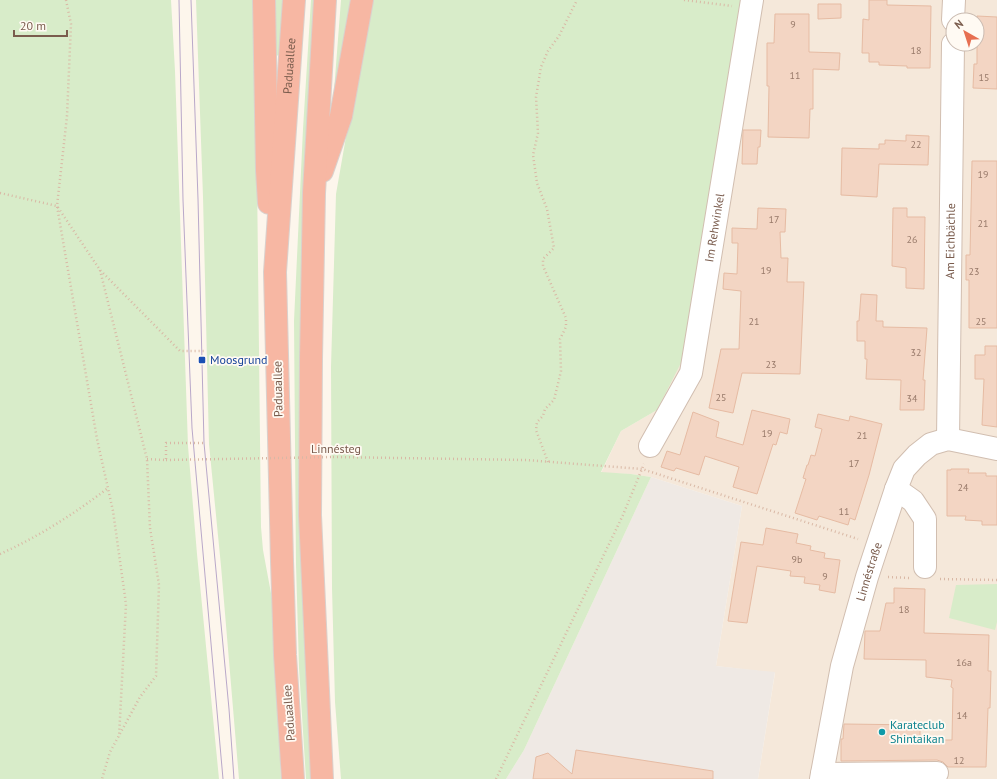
<svg xmlns="http://www.w3.org/2000/svg" width="997" height="779" font-family="'PT Sans',sans-serif">
	<rect width="100%" height="100%" fill="#fdf6ec"/>
	<path fill="#f5e8da" fill-rule="evenodd" d="M745 0H997V779H758L775 673 716 666 742 506 651 477 631 474 601 473 621 431 657 410ZM953 20H977V44H953Z"/>
	<path fill="#efe9e4" d="M651 477 742 506 716 666 775 672 758 779H506L524 750Z"/>
	<path fill="#d8ecc9" d="M0 0H171L175 71 188 446 197 554 219 779H0Z
		M196 0H255L261 527 263 550 273 604 281 779H239L221 566 209 444 203 197Z
		M272 0H283L279 55 273 57Z
		M311 0H318L313 779H306L299 668 296 564 294 321 303 129Z
		M341 0H351L336 90 334 91Z
		M370 0H745L683 359 657 410 621 431 601 472 631 474 651 477 524 750 506 779H341L335 702 332 588 331 367 336 194Z
		M997 584V622L995 630 949 618 956 585Z"/>
	<path fill="#f3d5c3" stroke="#e6bba3" d="M869 0H887V5L931 6 930 68H907V66L879 65V62H869V53H862L863 19 869 20Z
		M818 4H841V18L818 19Z
		M775 14H809V52L840 53 839 70 813 69V109H810L809 138 768 137 769 86H767V43H774Z
		M977 16 997 17V89L973 88 974 64H977Z
		M743 130H761L760 147H758L757 164H742Z
		M906 135 929 136 928 165 879 164 877 197 841 195 842 148 879 149V144H885V140L906 141Z
		M972 161H997V328H969V280H966V255H970Z
		M758 208 786 209 785 232H780L781 258H788L787 282H804L800 374 742 373 733 413 709 408 721 349H739L741 291 723 289 724 273 737 274 738 243H732V228L757 229Z
		M893 208H907V217H925L924 289 906 288V268L892 266Z
		M861 294 877 295 876 321H883V327L927 328 923 380H925L924 410H900L901 380 866 379 867 359H865V341H857V321H859Z
		M985 346H997V427L982 425 984 379H975V355H985Z
		M752 410 790 419 787 434 780 432 776 445 773 444 757 494 733 487 739 467 705 456 699 475 676 468 674 471 661 467 667 451 680 455 693 412 719 422 716 437 743 445Z
		M818 414 849 421 850 416 882 424 869 475 855 520 850 518 848 525 819 516 817 520 795 513 806 479 803 478 807 465H808L811 455 815 456 822 429 815 427Z
		M951 469H969L968 473H986V476H997V525H982V521L965 520 966 516H947V470H951Z
		M766 528 798 534 796 543 811 546 810 550 825 553 824 558 840 560 835 593 819 590 820 585 804 583 805 577 790 576 791 571 757 566 747 623 728 621 741 542 763 545Z
		M894 588 925 589 924 633 989 635 988 671H991L990 708H988L986 767H948L943 762 937 760 841 761V739H843L844 724 920 725V740H952L953 688 951 687 952 680 926 677V660L864 659 865 631H880L886 603H894Z
		M576 750 713 771V779H533L536 757 548 753 572 774Z"/>
	<g fill="none" stroke-linecap="round" stroke-linejoin="round">
		<defs>
			<g id="minor">
				<path d="M953 20 954 0"/>
				<path id="s1" d="M948 439 953 44"/>
				<path id="s2" d="M650 446 691 373 752 0"/>
				<path d="M896 489 913 501 925 519V567"/>
				<path d="M822 774 937 773"/>
				<path id="s3" d="M821 779 842 666 867 577 896 489 904 469 917 455 931 444 948 439 997 449"/>
			</g>
			<g id="highway">
				<path d="M264 0 267 170 269 203"/>
				<path d="M322 171 341 116 362 0"/>
				<path id="s4" d="M293 779 285 655 282 561 275 272 294 0"/>
				<path d="M322 779 310 515 311 359 314 193 325 0"/>
			</g>
		</defs>
		<use href="#minor" stroke="#d1beb0" stroke-width="24"/>
		<use href="#highway" stroke="#dad1cd" stroke-width="24"/>
		<path stroke="#d9b8a5" stroke-width="2.5" stroke-dasharray="1 3" stroke-linecap="butt" d="M66 0 71 24 67 116 57 206 97 439 113 511 126 604 119 737
			M684 0 732 6
			M0 193 57 206 100 270 180 351H205V352
			M100 270 147 459 150 528 159 585 156 676 140 697 110 752 102 779
			M333 457 526 460 642 469 858 539
			M147 459 166 460V443H206
			M548 462 536 430 537 422 543 416 545 409 554 400 561 371 560 339 566 327V318L543 266V259L554 248 547 209 537 183 533 155 538 133 536 97 541 67 548 51 559 36 577 0
			M0 554C38 537 74 514 108 488
			M888 577 909 578
			M940 579 997 580
			M496 779 623 515 644 464"/>
		<use href="#minor" stroke="#fff" stroke-width="22"/>
		<use href="#highway" stroke="#f7b7a3" stroke-width="22"/>
		<path stroke="#b9a8c9" stroke-width="1" d="M179 0 183 200 192 428 223 779
			M191 0 198 199 204 443 229 709 234 779"/>
		<path stroke="#d9b8a5" stroke-width="2.5" stroke-dasharray="1 3" stroke-linecap="butt" d="M166 460 333 457"/>
	</g>
	<rect fill="#1a4fb4" stroke="#fffaf3" stroke-width="1.5" x="198" y="356" width="8" height="8" rx="2"/>
	<circle fill="#0f9aa8" stroke="#fffaf3" stroke-width="1.5" cx="882" cy="732" r="4"/>
	<g text-anchor="middle" stroke-width="3.5" stroke-linejoin="round" paint-order="stroke">
		<g font-size="10" fill="#987a6a">
			<text x="793" y="28">9</text>
			<text x="916" y="54">18</text>
			<text x="795" y="79">11</text>
			<text x="984" y="81">15</text>
			<text x="916" y="148">22</text>
			<text x="983" y="178">19</text>
			<text x="774" y="223">17</text>
			<text x="983" y="227">21</text>
			<text x="912" y="243">26</text>
			<text x="766" y="274">19</text>
			<text x="974" y="275">23</text>
			<text x="754" y="325">21</text>
			<text x="981" y="325">25</text>
			<text x="916" y="356">32</text>
			<text x="771" y="368">23</text>
			<text x="721" y="401">25</text>
			<text x="912" y="402">34</text>
			<text x="767" y="437">19</text>
			<text x="862" y="439">21</text>
			<text x="854" y="467">17</text>
			<text x="963" y="491">24</text>
			<text x="844" y="515">11</text>
			<text x="797" y="563">9b</text>
			<text x="825" y="580">9</text>
			<text x="904" y="613">18</text>
			<text x="964" y="666">16a</text>
			<text x="962" y="719">14</text>
			<text x="959" y="764">12</text>
		</g>
		<g font-size="12" fill="#7a5c4d" stroke="#fffaf3">
			<text dy="4" stroke="none"><textPath href="#s4" startOffset="714">Paduaallee</textPath></text>
			<text dy="4" stroke="none"><textPath href="#s2" startOffset="231">Im Rehwinkel</textPath></text>
			<text dy="4" stroke="none"><textPath href="#s1" startOffset="198">Am Eichbächle</textPath></text>
			<text transform="translate(278 389) rotate(-91)" y="4">Paduaallee</text>
			<text x="336" y="453">Linnésteg</text>
			<text dy="4" stroke="none"><textPath href="#s3" startOffset="213">Linnéstraße</textPath></text>
			<text transform="translate(289 713) rotate(-94)" y="4">Paduaallee</text>
		</g>
		<g font-size="12" fill="#164399" stroke="#fffaf3" text-anchor="start">
			<text x="210" y="364">Moosgrund</text>
		</g>
		<g font-size="12" fill="#0d838f" stroke="#fffaf3" text-anchor="start">
			<text x="890" y="729">Karateclub<tspan x="890" dy="14">Shintaikan</tspan></text>
		</g>
	</g>
	<g transform="translate(965 32) rotate(321)"><circle r="19" fill="#fffaf3" stroke="#cabbb1"/>
	<path d="M0-3L7 15L0 10L-7 15Z" fill="#e76f51"/>
	<text y="-6" font-size="11" font-weight="bold" text-anchor="middle" fill="#7a5c4d">N</text>
	</g>
	<path d="M14 30v6h53v-6" fill="none" stroke="#7a5c4d" stroke-width="2"/>
	<text x="20" y="30" font-size="12" fill="#7a5c4d" stroke="#fffaf3" stroke-width="3" paint-order="stroke">20 m</text>
</svg>
